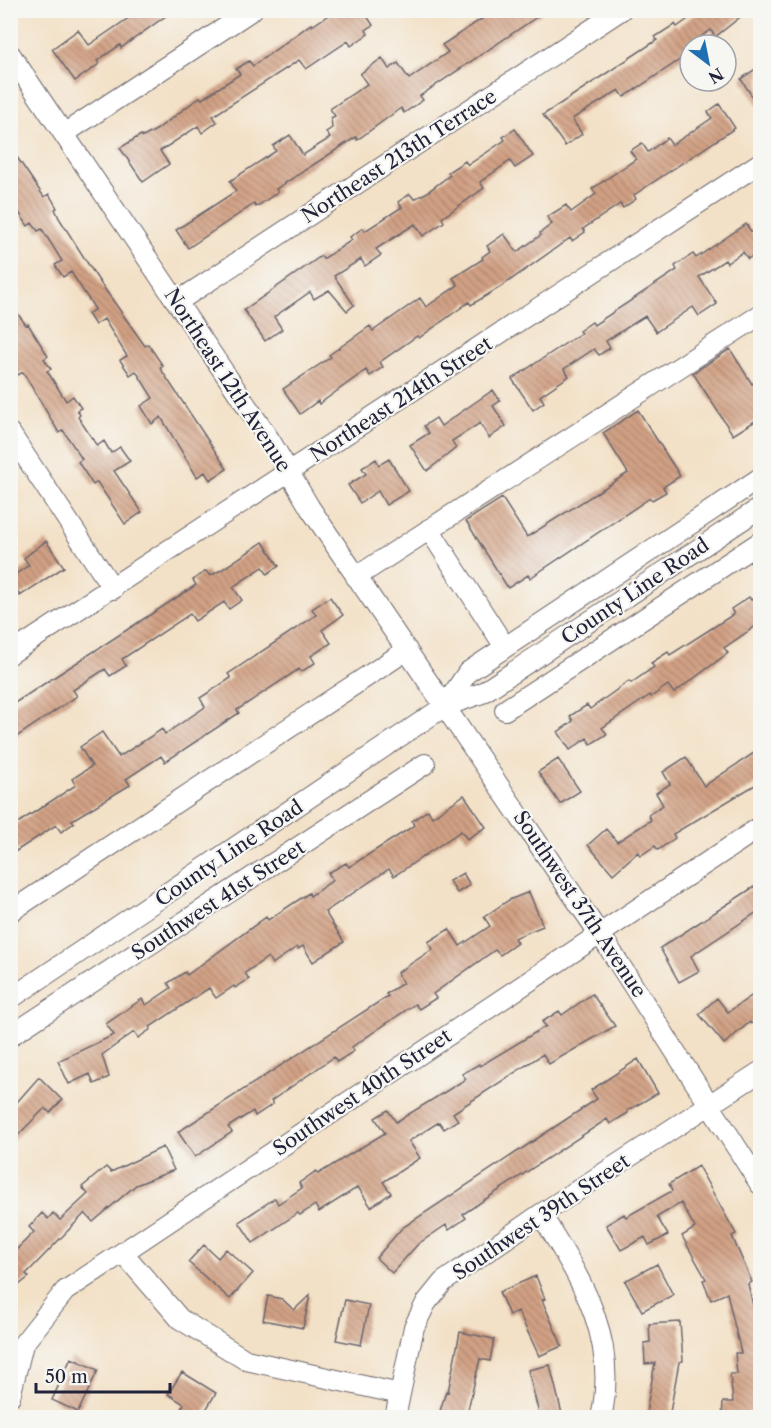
<svg xmlns="http://www.w3.org/2000/svg" width="771" height="1428" font-family="'Libre Caslon Text',serif">
	<defs>
		<pattern id="building-back-hatch" width="6" height="6" patternUnits="userSpaceOnUse" patternTransform="scale(1.5)"><rect width="6" height="6" fill="#d2a184"/><path d="M-1 5l2 2M0 0l6 6M5-1l2 2" fill="none" stroke="#aa836d"/></pattern>
	</defs>
	<rect width="100%" height="100%" fill="#f6f6f2"/>
	<filter id="ink" filterUnits="userSpaceOnUse"><feTurbulence type="fractalNoise" baseFrequency=".0167" numOctaves="2"/><feDisplacementMap in="SourceGraphic" scale="12" xChannelSelector="R" yChannelSelector="G"/><feConvolveMatrix kernelMatrix="1 2 1 2 8 2 1 2 1" color-interpolation-filters="sRGB"/></filter>
	<filter id="wash" filterUnits="userSpaceOnUse"><feTurbulence type="fractalNoise" baseFrequency=".008" numOctaves="4" result="noise"/><feDisplacementMap in="SourceGraphic" scale="24" xChannelSelector="R" yChannelSelector="G"/><feGaussianBlur stdDeviation="1.35" result="paint"/><feColorMatrix in="noise" values="0 0 0 0 0 0 0 0 0 0 0 0 0 0 0 0 0 1.4 0 .05"/><feComposite in="paint" operator="in"/></filter>
	<g filter="url(#wash)">
		<rect width="100%" height="100%" fill="#f3e1c7"/>
		<g id="blocks">
			<path fill="url(#building-back-hatch)" d="M126 10H174L121 48 120 45 97 61 99 64 75 81 52 49 78 30 89 45 130 17Z
				M336 10H363L373 25 366 30 368 34 351 46 348 41 306 69 299 60 213 116 217 122 202 133 198 126 160 151 169 164 143 182 120 148 141 135 143 137 156 130 200 97 202 99 240 74 236 69 249 61 253 66 311 24 312 26Z
				M495 10H547L420 96 423 100 404 113 401 108 357 140 356 137 276 189 278 192 256 207 254 204 188 248 176 230 236 191 230 181 276 151 273 146 290 135 303 155 330 138 326 132 332 128 331 118 335 116 330 109 367 84 360 74 382 58 389 69 398 63 409 79 448 52 442 45Z
				M701 10H749L715 37 711 30 690 44V53L624 97 619 90 572 119 582 134 565 146 543 115 657 40 655 37 675 24 677 27Z
				M760 66V109L741 79Z
				M719 104 735 128 634 195 636 199 623 208 620 204 583 229 585 232 572 241 570 238 502 286 471 305 469 302 419 338 417 336 380 362 383 367 370 376 366 370 319 404 318 401 300 414 283 389 331 357 329 355 370 326 373 331 420 298 426 307 458 285 453 278 483 259 482 257 490 251 487 246 504 234 517 252 541 235 540 233 552 224 547 217 566 205 571 212 596 194 592 189 636 159 630 151 642 143 648 152 667 138 672 145 712 118 708 112Z
				M515 129 533 156 515 168 510 161 480 182 484 188 442 218 444 222 423 236 415 224 376 249 381 255 365 266 361 259 334 276 354 305 347 311 329 290 314 299 310 292 274 317 282 329 265 341 244 310 321 256 323 259 352 240 350 237 363 228 365 231 402 207 398 202 410 194 414 199 426 193 450 175 448 172 465 161 468 165 505 140 503 137Z
				M10 147 44 197 49 194 57 208 55 209 59 218 97 278 145 346 148 344 163 366 160 368 227 469 210 480 205 472 197 477 161 417 152 424 141 406 153 398 136 371 130 375 120 360 127 356 104 319 95 325 88 314 95 309 71 272 63 277 55 265 62 261 42 229 38 231 32 223 28 226 16 208 10 212Z
				M746 224 760 245V250L748 259 743 252 727 263 725 260 699 277 717 304 699 316 693 307 656 332 645 316 606 341 610 348 599 355 594 349 564 369 569 376 540 396 544 402 533 410 512 379 581 333 579 331 592 322 594 325 677 270 675 266 693 254 696 258Z
				M10 303 26 325 28 324 48 356 44 359 51 369 47 371 66 401 73 396 81 408 77 410 80 415 78 417 97 446 104 441 111 453 120 447 130 461 114 471 142 512 125 524 97 482 93 485 78 462 82 459 63 430 59 433 23 372 18 375 10 363Z
				M730 349 752 384 760 379V418L733 435 693 373Z
				M493 390 500 401 493 406 506 426 489 438 480 423 452 441 456 448 427 471 410 445 429 433 424 426 436 418 441 426Z
				M638 410 680 476 663 487 666 492 652 500 650 498 530 578 528 575 508 588 466 521 502 498 527 537 628 473 603 433Z
				M376 459 379 465 389 459 409 491 386 505 378 491 360 503 348 485 366 474 362 468Z
				M46 541 64 567 20 596 10 578 29 565 24 558Z
				M263 542 279 566 267 574 263 567 233 587 242 600 229 609 224 602 195 621 190 614 122 659 126 666 110 676 105 669 73 690 77 696 10 741V706L196 585 193 580 206 571 210 576 221 570Z
				M760 595V623L724 648 728 653 674 693 668 685 651 697 650 695 602 728 607 734 591 744 587 738 570 750 558 732 573 721 570 716 587 705 590 709 629 681 631 683 654 667 651 663 668 652 670 655 734 614 731 609 749 597 751 600Z
				M330 597 343 615 322 630 331 643 311 656 315 663 301 672 299 669 237 710 239 713 165 762 161 756 126 779 130 785 72 820 74 823 61 832 56 825 10 855V828L76 785 72 779 92 766 80 747 102 732 119 757 162 729 165 734 205 707 200 698 231 678 228 674 316 615 312 609Z
				M760 749V782L673 834 675 838 658 850 655 846 640 856 638 852 613 874 588 845 606 829 617 842 651 820 648 815 663 805 656 793 670 784 663 772 686 757 704 786Z
				M558 759 580 791 560 804 538 772Z
				M464 795 486 827 467 839 461 831 394 876 389 869 325 912 344 942 313 962 303 946 298 949 297 947 272 964 268 957 245 973 249 979 235 988 234 986 216 998 209 988 150 1027 151 1029 138 1038 134 1032 102 1055 109 1077 94 1084 90 1074 69 1084 58 1061 114 1035 106 1024 142 999 146 1005 171 988 168 983 185 972 187 975 266 917 268 920 309 893 310 896 333 880 328 873 346 863 349 867 415 825 412 821 428 810 432 817Z
				M463 873 470 885 457 893 449 881Z
				M760 883V910L691 956 699 971 679 982 660 948Z
				M529 892 543 926 514 938 517 943 500 955 495 950 433 994 436 998 419 1009 415 1004 352 1047 354 1051 337 1062 334 1057 271 1101 273 1104 255 1116 253 1111 228 1127 232 1132 195 1157 178 1132 388 996 386 994 403 983 397 973 433 949 428 942 449 929 460 946 490 926 484 917 509 900Z
				M760 990V1017L751 1024 750 1022 724 1044 699 1014 717 998 728 1012Z
				M592 994 615 1026 549 1064 543 1054 453 1113 458 1120 444 1129 439 1122 409 1141 420 1158 383 1182 391 1193 371 1207 358 1187 319 1212 315 1205 300 1215 298 1213 253 1243 239 1222 275 1198 278 1204 302 1188 299 1183 316 1171 318 1174 385 1133 375 1118 388 1110 396 1122 466 1079 462 1074 479 1064 480 1066 546 1026 542 1022 559 1011 562 1015Z
				M638 1059 658 1093 627 1111 628 1113 610 1124 607 1119 463 1214 466 1218 449 1230 446 1225 418 1244 392 1273 376 1258 402 1228 597 1099 591 1090Z
				M39 1077 62 1100 50 1113 45 1108 10 1143V1110Z
				M163 1147 174 1170 136 1185 93 1222 85 1213 26 1274 29 1277 10 1292V1256L34 1232 29 1227 42 1213 48 1219 53 1213 60 1220 88 1194 82 1187 106 1167 111 1172Z
				M698 1166 736 1234 732 1236 752 1282 748 1284 760 1335 757 1337 760 1372 759 1418H722L723 1402H733L730 1374H737L735 1353H741L727 1293 711 1300 703 1280 706 1279 682 1236 695 1228 681 1203 657 1217 668 1235 649 1245 645 1237 621 1250 606 1225 624 1214 626 1217 672 1191 669 1184Z
				M204 1245 218 1258 226 1249 253 1273 230 1299 188 1262Z
				M657 1264 673 1295 642 1311 625 1281Z
				M536 1276 545 1299 542 1300 562 1346 539 1356 518 1311 509 1315 499 1292Z
				M310 1295 303 1328 263 1320 268 1296 282 1299 294 1310Z
				M345 1300 369 1305 361 1345 336 1340Z
				M680 1322 683 1361 679 1362 669 1418H645L655 1363 645 1364 644 1343 650 1342 649 1324Z
				M460 1332 494 1339 490 1361 480 1359 466 1418H438L446 1391 448 1392Z
				M71 1358 98 1370 78 1412 52 1400Z
				M550 1365 563 1418H540L528 1370Z
				M182 1372 216 1393 201 1418H192L180 1410 184 1404 168 1394Z"/>
		</g>
	</g>
	<g filter="url(#ink)">
		<use href="#blocks" fill-opacity="0" stroke="#6b656c" stroke-width="1.5"/>
		<g fill="none" stroke-linecap="round" stroke-linejoin="round">
			<defs>
				<path id="minor" d="M10 54 271 442 310 508 609 948 760 1184
					M65 133 252 10
					M177 302 621 10
					M10 433 113 589
					M429 529 505 647
					M356 577 760 315
					M10 654 760 163
					M445 706 468 672 760 478
					M505 710 760 542
					M10 912 407 650
					M10 999 445 706 482 693 760 508
					M10 1036 425 764
					M541 1214C581 1280 619 1337 601 1418
					M123 1253 180 1319 246 1360 400 1394
					M10 1396 23 1344 65 1291 760 827
					M395 1418 414 1327 426 1303 443 1282 541 1214 760 1072"/>
			</defs>
			<use href="#minor" stroke="#6b656c" stroke-width="22"/>
			<use href="#minor" stroke="#fff" stroke-width="20"/>
		</g>
	</g>
	<g text-anchor="middle" stroke-width="4.5" stroke-linejoin="round" paint-order="stroke">
		<g font-size="20" fill="#22223b" stroke="#f6f6f2">
			<text transform="translate(399 156) rotate(-33)" y="7">Northeast 213th Terrace</text>
			<text transform="translate(228 380) rotate(57)" y="7">Northeast 12th Avenue</text>
			<text transform="translate(401 399) rotate(-33)" y="7">Northeast 214th Street</text>
			<text transform="translate(635 591) rotate(-34)" y="7">County Line Road</text>
			<text transform="translate(229 853) rotate(-34)" y="7">County Line Road</text>
			<text transform="translate(218 900) rotate(-33)" y="7">Southwest 41st Street</text>
			<text transform="translate(580 904) rotate(56)" y="7">Southwest 37th Avenue</text>
			<text transform="translate(362 1092) rotate(-34)" y="7">Southwest 40th Street</text>
			<text transform="translate(541 1217) rotate(-34)" y="7">Southwest 39th Street</text>
		</g>
	</g>
	<rect width="771" height="1428" fill="none" stroke="#f6f6f2" stroke-width="36"/>
	<g transform="translate(708 63) rotate(148)"><circle r="28" fill="#f6f6f2" stroke="#a1a1a9" stroke-width="1.5"/>
	<path d="M0-4.5L10 22L0 15L-10 22Z" fill="#1f6fb2"/>
	<text y="-9" font-size="16" font-weight="bold" text-anchor="middle" fill="#22223b">N</text>
	</g>
	<path d="M36 1383v9h134v-9" fill="none" stroke="#22223b" stroke-width="3"/>
	<text x="45" y="1383" font-size="18" fill="#22223b" stroke="#f6f6f2" stroke-width="4.5" paint-order="stroke">50 m</text>
</svg>
